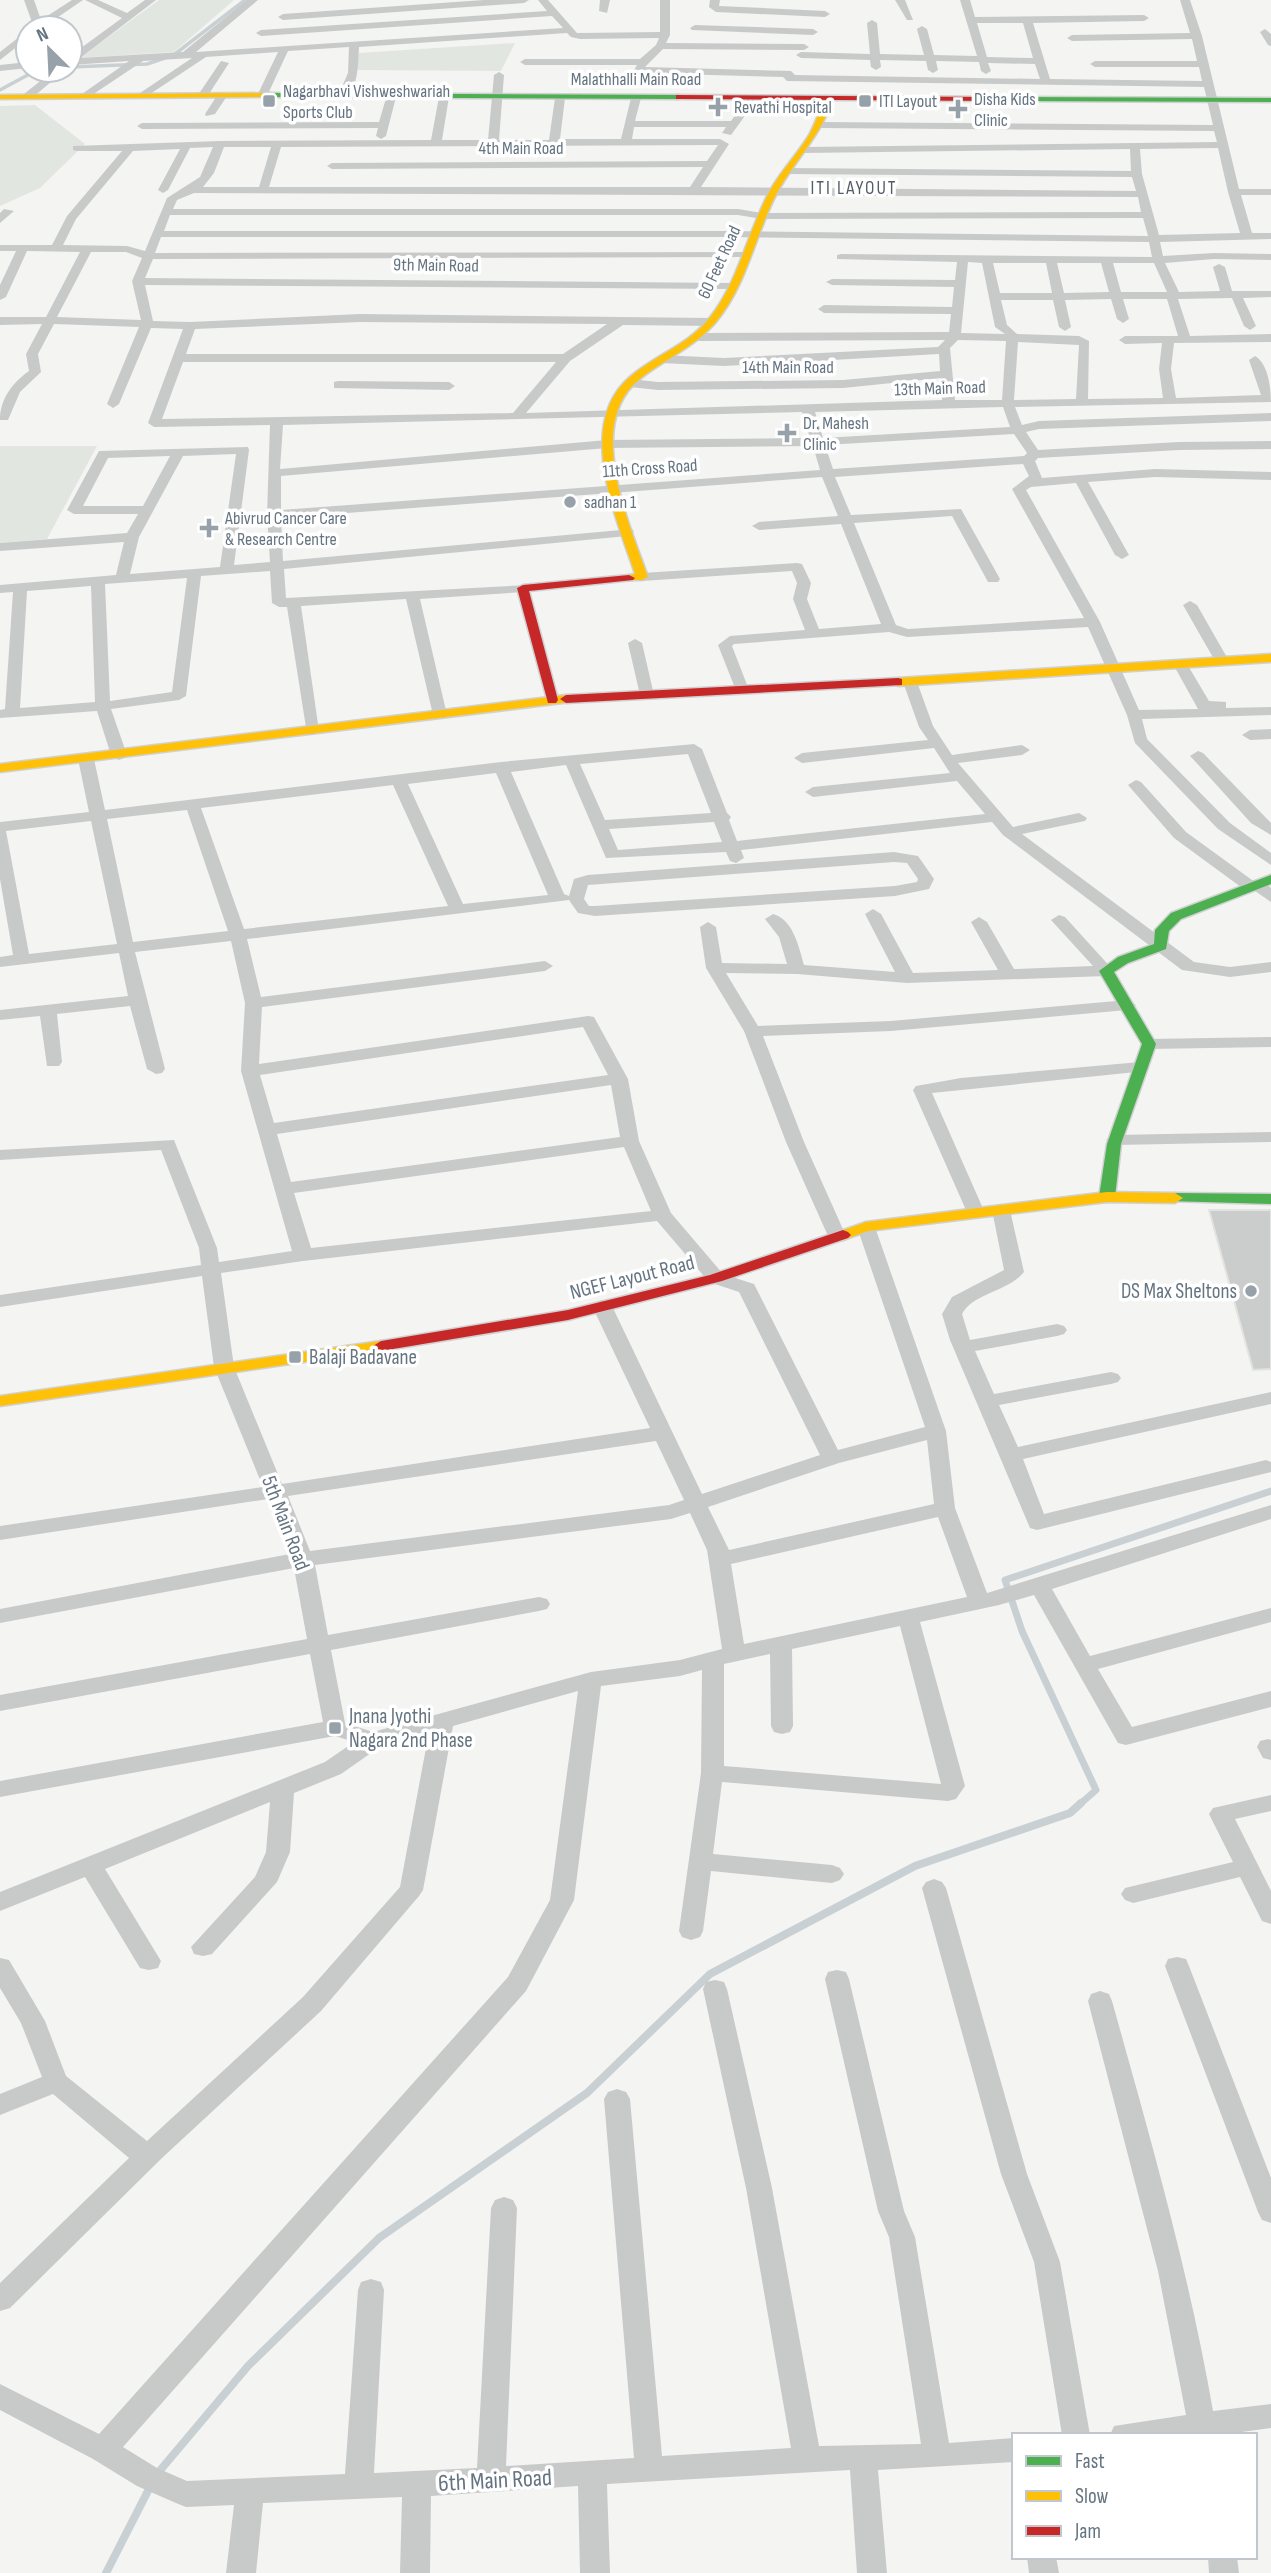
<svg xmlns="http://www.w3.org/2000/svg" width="1271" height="2573" font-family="'Sofia Sans Condensed',sans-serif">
	<rect width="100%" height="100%" fill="#f4f4f2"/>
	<path fill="#e2e6e0" d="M159 0H234L174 52 79 58Z
		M515 43 501 71 357 70 359 53Z
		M35 105 85 144 40 188 0 206V106Z
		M0 446H97L47 539 0 543Z"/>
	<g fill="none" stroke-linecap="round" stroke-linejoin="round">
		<path stroke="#c9d0d3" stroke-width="3.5" d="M175 54 245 0
			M70 67 147 64 165 58
			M0 90 37 70"/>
		<path stroke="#c9d0d3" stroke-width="7" d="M1079 1805 1096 1790 1022 1631 1005 1580 1271 1491"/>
		<path stroke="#c9d0d3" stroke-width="8" d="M157 2474 248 2366 379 2238 587 2093 710 1974 915 1866 1070 1813 1081 1803
			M106 2573 152 2483"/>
	</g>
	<path fill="#cbcccc" stroke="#e3e3e2" stroke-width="2" d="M1209 1210H1271V1369L1253 1370Z"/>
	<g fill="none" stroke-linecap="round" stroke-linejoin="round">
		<defs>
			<path id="fast" d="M268 93 679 95 683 97 679 99 265 97 264 95Z
				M989 97 1271 98V102L992 101H989Z
				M1271 875V884L1181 919 1169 931 1166 949 1128 963 1114 972 1156 1044 1121 1144 1115 1197 1107 1202 1102 1200 1099 1197 1107 1144 1142 1044 1099 971 1118 957 1154 944 1155 930 1171 913Z
				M1175 1193 1271 1194V1204L1170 1201 1167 1198Z"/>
			<path id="slow" d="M271 93 272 95 268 97 0 99V95Z
				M826 96 833 98C822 135 795 160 777 193 755 235 747 285 716 322 695 347 665 359 640 379 584 423 629 523 648 577L642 580H625V576L635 574C616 517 574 423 631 376 657 354 690 344 711 316 738 281 747 235 767 196 778 174 796 156 809 135 816 122 820 109 826 96Z
				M1271 654V662L898 686 892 682 898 678Z
				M566 695 572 699 570 702 0 772V764Z
				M1107 1192 1175 1193 1183 1198 1175 1203 1107 1202 868 1231 843 1240 835 1235 838 1232 866 1222Z
				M381 1341 387 1342 389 1346 387 1350 0 1406V1396Z"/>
			<path id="jam" d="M676 95 992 97 996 99 992 101 679 99H676Z
				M629 575 635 578 633 580 529 591 558 700 556 703H548L517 588 523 585Z
				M898 678 902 679V685L566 703 560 699 566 695Z
				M843 1230 848 1232 851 1235 848 1238 722 1281 568 1320 381 1351 373 1346 381 1341 568 1310 710 1275Z"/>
		</defs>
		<use href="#fast" stroke="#d0d1d2" stroke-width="3"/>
		<use href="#slow" stroke="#d0d1d2" stroke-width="3"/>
		<use href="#jam" stroke="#d0d1d2" stroke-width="3"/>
		<path fill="#c8caca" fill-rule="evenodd" d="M24 0H34L41 20 72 0H83L42 28H30L33 25Z
			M85 0H98L127 13 145 0H156L80 58 183 52 247 0H258L196 52 563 28 552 16 261 36 256 33 261 30 547 11 538 0H548L577 33 660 32V0H670V35L666 43 804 44 809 47 804 50 663 49 645 67 791 71 795 75 1040 79 1035 64 988 63 991 71 986 74 981 71 979 62 936 61 938 70 933 73 928 70 926 61 880 60 881 67 876 70 871 67 870 60 801 58 796 55 801 52 870 54 867 23 872 20 877 23 880 54 924 55 917 29 922 26 927 29 934 55 977 56 960 0H970L975 17 1144 15 1149 18 1144 21 1033 23 1050 79 1202 81 1199 67H1095L1090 64 1095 61H1197L1192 39 1072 41 1067 38 1072 35 1190 33 1180 0H1190L1202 36 1239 189H1271V195H1241L1252 233H1271V239L1160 242 1163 256 1214 253 1271 254V260L1214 259 1165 263 1179 292 1220 291 1213 267 1219 264 1225 267 1232 291H1271V297L1243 298 1256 326 1250 330 1244 326 1232 298 1178 299 1190 336 1271 334V342L1174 343 1171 369 1176 398 1261 395 1249 360 1255 356C1268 363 1271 388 1271 402L1015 407 1022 425 1039 421 1271 413V421L1039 429 1026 432 1038 450 1179 442 1271 441V449L1179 450 1038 458 1035 461 1042 478 1155 469 1271 472V480L1155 477 1088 482 1129 555 1122 559 1115 555 1076 483 1031 487 1026 490 1100 622 1139 710 1198 709 1173 664 1180 660 1187 664 1209 701 1226 702V708L1271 707V715L1142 719 1147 739 1230 823 1271 853V865L1218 829 1135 743 1127 715 1088 627 907 637 889 632 734 644 732 646 749 690 747 693H737L718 645 730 636 805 630 793 599 797 583 792 571 642 581 635 577 642 573 797 563 802 564 811 583 807 599 819 629 881 624 841 524 759 530 752 526 759 522 838 516 822 477 281 518 283 561 632 529 634 532 627 536 284 569 286 598 528 585 530 588 523 592 420 599 447 715 445 718H435L433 715 406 599 301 606 319 731 312 735 307 734 287 607H279L272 603 270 571 201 576 186 696 179 700 111 709 127 755 124 758 119 760 111 755 97 711 0 718V710L5 709 13 592 0 593V585L116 575 124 542 0 551V543L127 533 138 514H74L67 510 99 451 248 447 249 450 234 565 270 562 267 515 270 425 154 427 148 423 183 329 151 328 119 404 113 408 107 404 139 327 54 324 38 354 41 372 20 392 8 420H0C0 399 12 383 29 371L26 354 42 324 0 325V317H46L80 252 27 251 6 297 0 300V285L16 251H0V245H52L67 216 122 151H77L73 150V146L220 141 431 140 439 97 444 94 449 97 442 140H488L494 75 499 72 504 75 499 140H549L555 98 560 95 565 98 560 139H621L631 98 636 95 641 98 635 121H731L749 96H757L758 98 731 135 722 133 726 127H634L632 139H720L729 144 701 187 1136 191 1132 177 788 174 783 171 788 168 1131 171 1130 149 803 153 798 150 803 147 1217 142 1214 131 820 128 815 125 820 122 1213 125 1204 87 787 81 783 77 639 73 634 70 637 65H525L520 62 525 59H640L656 45 659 38 580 39 571 37 567 33 359 47C358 64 359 89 343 99L338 96 348 73 349 47 288 51 267 96 262 99 257 96 278 52 206 57 144 98 140 97V93L192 58 143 61 86 99 81 96 82 94 129 61 70 65V56L122 18ZM977 23H1023L1033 58 987 57ZM718 145 707 161 332 163 327 166 332 169 703 167 690 187H269L281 147ZM213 147 200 177 167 198 145 251 127 246 63 245 76 219 133 151 180 149 158 190 163 193 168 190 190 148ZM224 147H271L259 187H203L214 173ZM1218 148 1228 192 1240 233 1159 235 1142 174 1140 149ZM194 193 1138 197 1141 212 762 213 738 209H173L177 200ZM170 215H738L762 219 1143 218 1148 236 727 231H164ZM161 237H727L1149 242 1152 257 841 254 837 255V259L957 262 955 280 832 279 826 282 832 285 954 287 952 307 824 305 818 309 824 313 951 314 949 332 699 333 693 337 699 341 945 340 938 347 724 358 661 355 655 359 661 363 724 366 939 354 940 371 843 380 658 382 630 379 624 383 630 387 658 390 843 388 941 378 942 400 526 413 570 361 623 325 711 326 717 322 711 318 360 314 190 322 153 321 145 285 733 289 739 286 733 283 145 278 153 259 746 257 752 254 750 252 155 253ZM91 252H126L142 258 132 281 141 320 57 317ZM968 262 982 263 995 327 1005 334 961 333ZM993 263H1046L1052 293H1000ZM1057 263H1101L1109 292 1064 293ZM1113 263H1154L1167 292H1121ZM1111 299 1117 319 1123 323 1129 319 1123 299H1167L1178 336H1125L1119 340 1125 344 1162 343 1159 369 1163 398 1088 399 1089 341 1079 336 1017 334 1007 325 1001 300H1053L1059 327 1065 331 1071 327 1065 300ZM360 322 607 324 563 354H186L195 329ZM958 340 1006 341 1002 400H955L950 348ZM1018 342 1079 345 1076 399 1014 400ZM183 362H556L513 413 162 419ZM1003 407 1010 427 823 438 815 412ZM802 412 810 438 607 440 280 469 283 425ZM1014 434 1027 453 1024 456 833 469 825 445ZM813 446 820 470 281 510V476L607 448ZM236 454 220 567 130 574 139 537 183 456ZM170 456 143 506H83L108 458ZM1023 464 1029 476 1012 489 1084 618 908 629 896 625 854 523 952 516 988 582H998L1000 579 961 509 851 515 835 477ZM187 578 172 692 110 701 105 584ZM91 586 95 702 20 708 27 591Z
			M484 0H529L524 3 283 20 278 17 283 14Z
			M600 0H610L607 13 599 11Z
			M710 0H720L719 6 825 11 830 14 825 17 716 12 709 7Z
			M895 0H905L913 20H907Z
			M695 25 813 29 818 32 813 35 692 30 690 28Z
			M1265 29 1271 34V46L1268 45 1260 32Z
			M28 30V38L0 60V52Z
			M221 61 229 63 207 97H199L198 95Z
			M28 62V68L0 71V65Z
			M54 70H65L32 98H24V94Z
			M222 93 227 96 215 114 206 116 205 114 218 94Z
			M387 95 396 97 386 136 381 139 376 136 378 128 142 129 137 126 142 123 379 122Z
			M4 209 14 211 0 223V213Z
			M338 381 449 382 455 386 449 390 334 388V382Z
			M1190 601 1197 605 1229 661 1227 664H1217L1215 661 1183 605Z
			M635 639 642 643 654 695 647 699 640 695 628 643Z
			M910 678 917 682 933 726 952 755 1022 745 1030 750 1022 755 958 763 1013 827 1079 813 1087 818 1085 821 1022 834 1194 962 1230 967 1271 962V972L1230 977 1182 970 1003 835 992 822 741 850 744 858 736 863 730 861 726 852 606 858 566 765 511 772 564 894 569 896 574 879 588 875 894 852 918 856 934 879 929 889 895 896 595 916 578 913 569 900 247 939 261 997 545 961 553 966 545 971 262 1007 259 1064 588 1016 594 1017 628 1079 639 1141 671 1213 723 1274 754 1284 838 1450 925 1427 857 1227 866 1221 875 1227 946 1431 955 1508 987 1593 1271 1505V1519L1052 1589 1090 1656 1271 1608V1622L1098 1669 1132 1727 1271 1691V1707L1126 1745 1118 1743 1034 1595 999 1605 920 1622 965 1786 956 1799 948 1801 722 1782 713 1854 832 1865 840 1868 844 1874 840 1880 832 1883 711 1871 703 1931 700 1937 691 1940 682 1937 679 1931 701 1773 702 1670 680 1676 601 1686 574 1900 526 1991 123 2447 157 2468 187 2481 345 2474 358 2290 361 2282 371 2279 381 2282 384 2290 374 2473 477 2468 491 2208 495 2200 504 2197 513 2200 517 2208 506 2466 634 2458 604 2099 608 2092 617 2089 626 2092 630 2099 662 2456 791 2448 746 2188 703 1989 706 1982 715 1980 724 1982 727 1989 772 2188 819 2446 921 2444 889 2237 878 2211 825 1979 828 1972 837 1970 846 1972 849 1979 904 2211 915 2237 949 2443 1014 2438V2462L878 2470 887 2573H857L850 2470 607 2484 610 2573H580L578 2486 431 2496 430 2573H400L402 2497 263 2503 256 2573H226L234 2505 186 2507 176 2503 137 2486 93 2459 0 2410V2384L99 2434 508 1977 550 1900 578 1691 453 1726 423 1890 419 1896 321 2011 162 2158 10 2308 0 2311V2283L129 2158 53 2094 0 2115V2094L42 2077 21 2023 0 1988V1958L9 1960 45 2021 66 2076 147 2141 303 1997 400 1887 429 1732 381 1746 341 1774 294 1793 290 1852 277 1882 212 1954 203 1956 194 1954 191 1947 255 1877 266 1852 270 1802 105 1869 161 1961 158 1968 149 1970 140 1968 85 1877 0 1911V1892L325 1762 354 1742 335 1736 0 1797V1781L323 1722 310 1654 0 1711V1695L307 1639 294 1568 0 1623V1609L290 1554 268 1499 0 1540V1526L263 1487 214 1367 202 1276 0 1307V1295L201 1265 199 1248 161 1150 0 1160V1150L174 1140 217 1248 219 1262 292 1251 241 1071 245 1003 231 941 135 952 165 1069 162 1073 156 1074 147 1069 130 1006 57 1014 62 1062 59 1066H47L40 1016 0 1020V1010L128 996 119 953 0 967V957L13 955 0 879V822L89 812 78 759 86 754 94 759 105 810 501 762 694 744 702 749 727 813 731 817 729 820 737 841 985 814 957 781 813 797 805 792 813 787 950 773 934 748 802 763 794 758 802 753 928 740 919 727 903 682ZM688 754 711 813 605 820 580 764ZM496 773 548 895 463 904 408 784ZM393 785 448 906 244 929 201 808ZM187 810 228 931 133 942 107 819ZM91 821 117 944 29 954 6 831ZM714 822 722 842 618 850 609 829ZM894 862 907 863 918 879 917 882 895 886 595 906H589L584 899 588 885ZM583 1027 608 1075 274 1123 260 1075ZM611 1085 620 1137 291 1182 277 1134ZM624 1147 651 1211 311 1248 294 1193ZM657 1221 709 1282 739 1292 820 1455 702 1494 612 1306 602 1300 592 1306 650 1428 282 1484 234 1367 221 1273 303 1261ZM927 1440 934 1504 729 1550 708 1507 839 1463ZM656 1441 684 1500 669 1505 310 1551 288 1496ZM690 1513 707 1550 722 1649 680 1660 591 1672 373 1732 345 1723 331 1650 539 1611 547 1609 550 1604 547 1599 539 1597 328 1635 315 1565 671 1519ZM938 1517 967 1597 744 1644 731 1564ZM900 1626 941 1784 724 1766V1664L770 1654 771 1726 774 1732 782 1734 790 1732 793 1726 792 1649Z
			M1271 729V739L1250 740 1242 735 1250 730Z
			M1198 751 1203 753 1271 823V835L1251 823 1193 759 1190 756Z
			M1136 780 1141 782 1186 832 1252 880 1263 881 1271 888V902L1255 891 1245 890 1174 838 1128 785Z
			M873 909 881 914 913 973 998 970 971 922 979 917 987 922 1014 969 1093 966 1051 920 1059 915 1065 917 1114 971 1106 976 907 983 797 974 726 973 758 1026 891 1021 1127 1000 1136 1005 1127 1010 891 1031 763 1036 804 1142 846 1236 837 1242 828 1236 786 1142 744 1031 706 968 700 927 708 922 716 927 722 963 787 964 779 937 765 919 773 914C793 919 799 947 804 965L895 972 865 914Z
			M1271 1037V1047L1149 1049 1140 1044 1149 1039Z
			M1140 1062 1146 1063 1149 1067 1146 1071 932 1093 985 1213 983 1217H969L913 1090 916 1086 961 1078Z
			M1271 1132V1142L1115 1145 1106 1140 1115 1135Z
			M1001 1204 1010 1210 1024 1272C1008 1292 973 1293 962 1314L970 1340 1057 1324 1064 1326 1067 1330 1064 1334 1057 1336 975 1351 994 1394 1111 1372 1118 1374 1121 1378 1118 1382 1111 1384 999 1405 1018 1447 1271 1392V1404L1023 1459 1044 1514 1266 1460 1271 1462V1472L1037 1530 1030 1528 950 1340 942 1314 952 1297 1004 1270 992 1210Z
			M1268 1739 1271 1740V1760L1263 1758 1257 1747 1260 1741Z
			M1271 1795V1811L1235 1819 1271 1891V1924L1262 1921 1240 1877 1133 1903 1125 1900 1121 1894 1125 1888 1233 1862 1209 1814 1213 1808Z
			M934 1879 942 1882 946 1888 1027 2174 1060 2262 1090 2435H1062L1034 2262 1001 2174 922 1888 926 1882Z
			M1177 1957 1186 1959 1189 1966 1271 2178V2223L1262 2220 1258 2212 1165 1966 1168 1959Z
			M1100 1991 1109 1994 1112 2001C1150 2137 1189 2272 1213 2411L1271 2404V2428L1220 2435H1110L1114 2426 1186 2415 1158 2271 1088 2001 1091 1994Z
			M1027 2557H1056L1059 2573H1029Z
			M1208 2557H1237L1239 2573H1209Z"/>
		<use href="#fast" fill="#4caf50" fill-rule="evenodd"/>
		<use href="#slow" fill="#ffc107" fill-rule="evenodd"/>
		<use href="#jam" fill="#c62828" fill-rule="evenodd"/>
	</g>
	<g fill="#97a1a9" stroke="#fff" stroke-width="2.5">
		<rect x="262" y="94" width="14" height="14" rx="3.5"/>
		<rect x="858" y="94" width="14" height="14" rx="3.5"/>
		<path d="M714.5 96.5h7v7h7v7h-7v7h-7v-7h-7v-7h7z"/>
		<path d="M954.5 98.5h7v7h7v7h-7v7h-7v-7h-7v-7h7z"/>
		<path d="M783.5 422.5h7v7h7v7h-7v7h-7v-7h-7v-7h7z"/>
		<circle cx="570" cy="502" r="7"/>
		<path d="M205.5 517.5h7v7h7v7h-7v7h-7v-7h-7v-7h7z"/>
		<circle cx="1251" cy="1291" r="7"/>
		<rect x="288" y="1350" width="14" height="14" rx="3.5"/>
		<rect x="328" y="1721" width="14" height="14" rx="3.5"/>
	</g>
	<g text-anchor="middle" stroke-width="7" stroke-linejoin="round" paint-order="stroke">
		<g font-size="18" fill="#657481" stroke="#fff">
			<text x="636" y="85">Malathhalli Main Road</text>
			<text x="521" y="154">4th Main Road</text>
			<text transform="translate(719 262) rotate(-65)" y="6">60 Feet Road</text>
			<text transform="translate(436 265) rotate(1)" y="6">9th Main Road</text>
			<text x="788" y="373">14th Main Road</text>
			<text transform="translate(940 388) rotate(-2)" y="6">13th Main Road</text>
			<text transform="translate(650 468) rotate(-4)" y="6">11th Cross Road</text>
		</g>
		<g font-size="18" fill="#657481" stroke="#fff" text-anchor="start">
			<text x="283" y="97">Nagarbhavi Vishweshwariah<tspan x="283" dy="21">Sports Club</tspan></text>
			<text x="974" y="105">Disha Kids<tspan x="974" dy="21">Clinic</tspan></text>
			<text x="879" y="107">ITI Layout</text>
			<text x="734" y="113">Revathi Hospital</text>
			<text x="803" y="429">Dr. Mahesh<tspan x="803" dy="21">Clinic</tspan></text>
			<text x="584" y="508">sadhan 1</text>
			<text x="225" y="524">Abivrud Cancer Care<tspan x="225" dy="21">&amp; Research Centre</tspan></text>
		</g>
		<g font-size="19" letter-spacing="2" fill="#535d67" stroke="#fff">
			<text x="854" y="194">ITI LAYOUT</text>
		</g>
		<g font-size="21" fill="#657481" stroke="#fff">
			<text transform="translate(632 1277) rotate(-14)" y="7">NGEF Layout Road</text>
			<text transform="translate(286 1523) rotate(69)" y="7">5th Main Road</text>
		</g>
		<g font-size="21" fill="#657481" stroke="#fff" text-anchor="start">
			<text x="1237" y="1298" text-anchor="end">DS Max Sheltons</text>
			<text x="309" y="1364">Balaji Badavane</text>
			<text x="349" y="1723">Jnana Jyothi<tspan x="349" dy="24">Nagara 2nd Phase</tspan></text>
		</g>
		<g font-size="24" fill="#657481" stroke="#fff">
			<text transform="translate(495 2480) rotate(-3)" y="8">6th Main Road</text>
		</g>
	</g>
	<rect x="1012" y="2433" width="245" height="126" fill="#ffffff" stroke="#c1c7cd" stroke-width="2"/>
	<rect x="1026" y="2456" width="35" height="10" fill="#4caf50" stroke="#c1c7cd" stroke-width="2"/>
	<text x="1075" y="2468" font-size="21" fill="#657481">Fast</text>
	<rect x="1026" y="2491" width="35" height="10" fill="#ffc107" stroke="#c1c7cd" stroke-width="2"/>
	<text x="1075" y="2503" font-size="21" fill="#657481">Slow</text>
	<rect x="1026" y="2526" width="35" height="10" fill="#c62828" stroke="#c1c7cd" stroke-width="2"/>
	<text x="1075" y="2538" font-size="21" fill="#657481">Jam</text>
	<g transform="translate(49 49) rotate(336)"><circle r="33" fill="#ffffff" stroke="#c1c7cd" stroke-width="2"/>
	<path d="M0-5L12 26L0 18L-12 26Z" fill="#97a1a9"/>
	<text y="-10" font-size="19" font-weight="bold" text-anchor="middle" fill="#657481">N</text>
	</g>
</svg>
